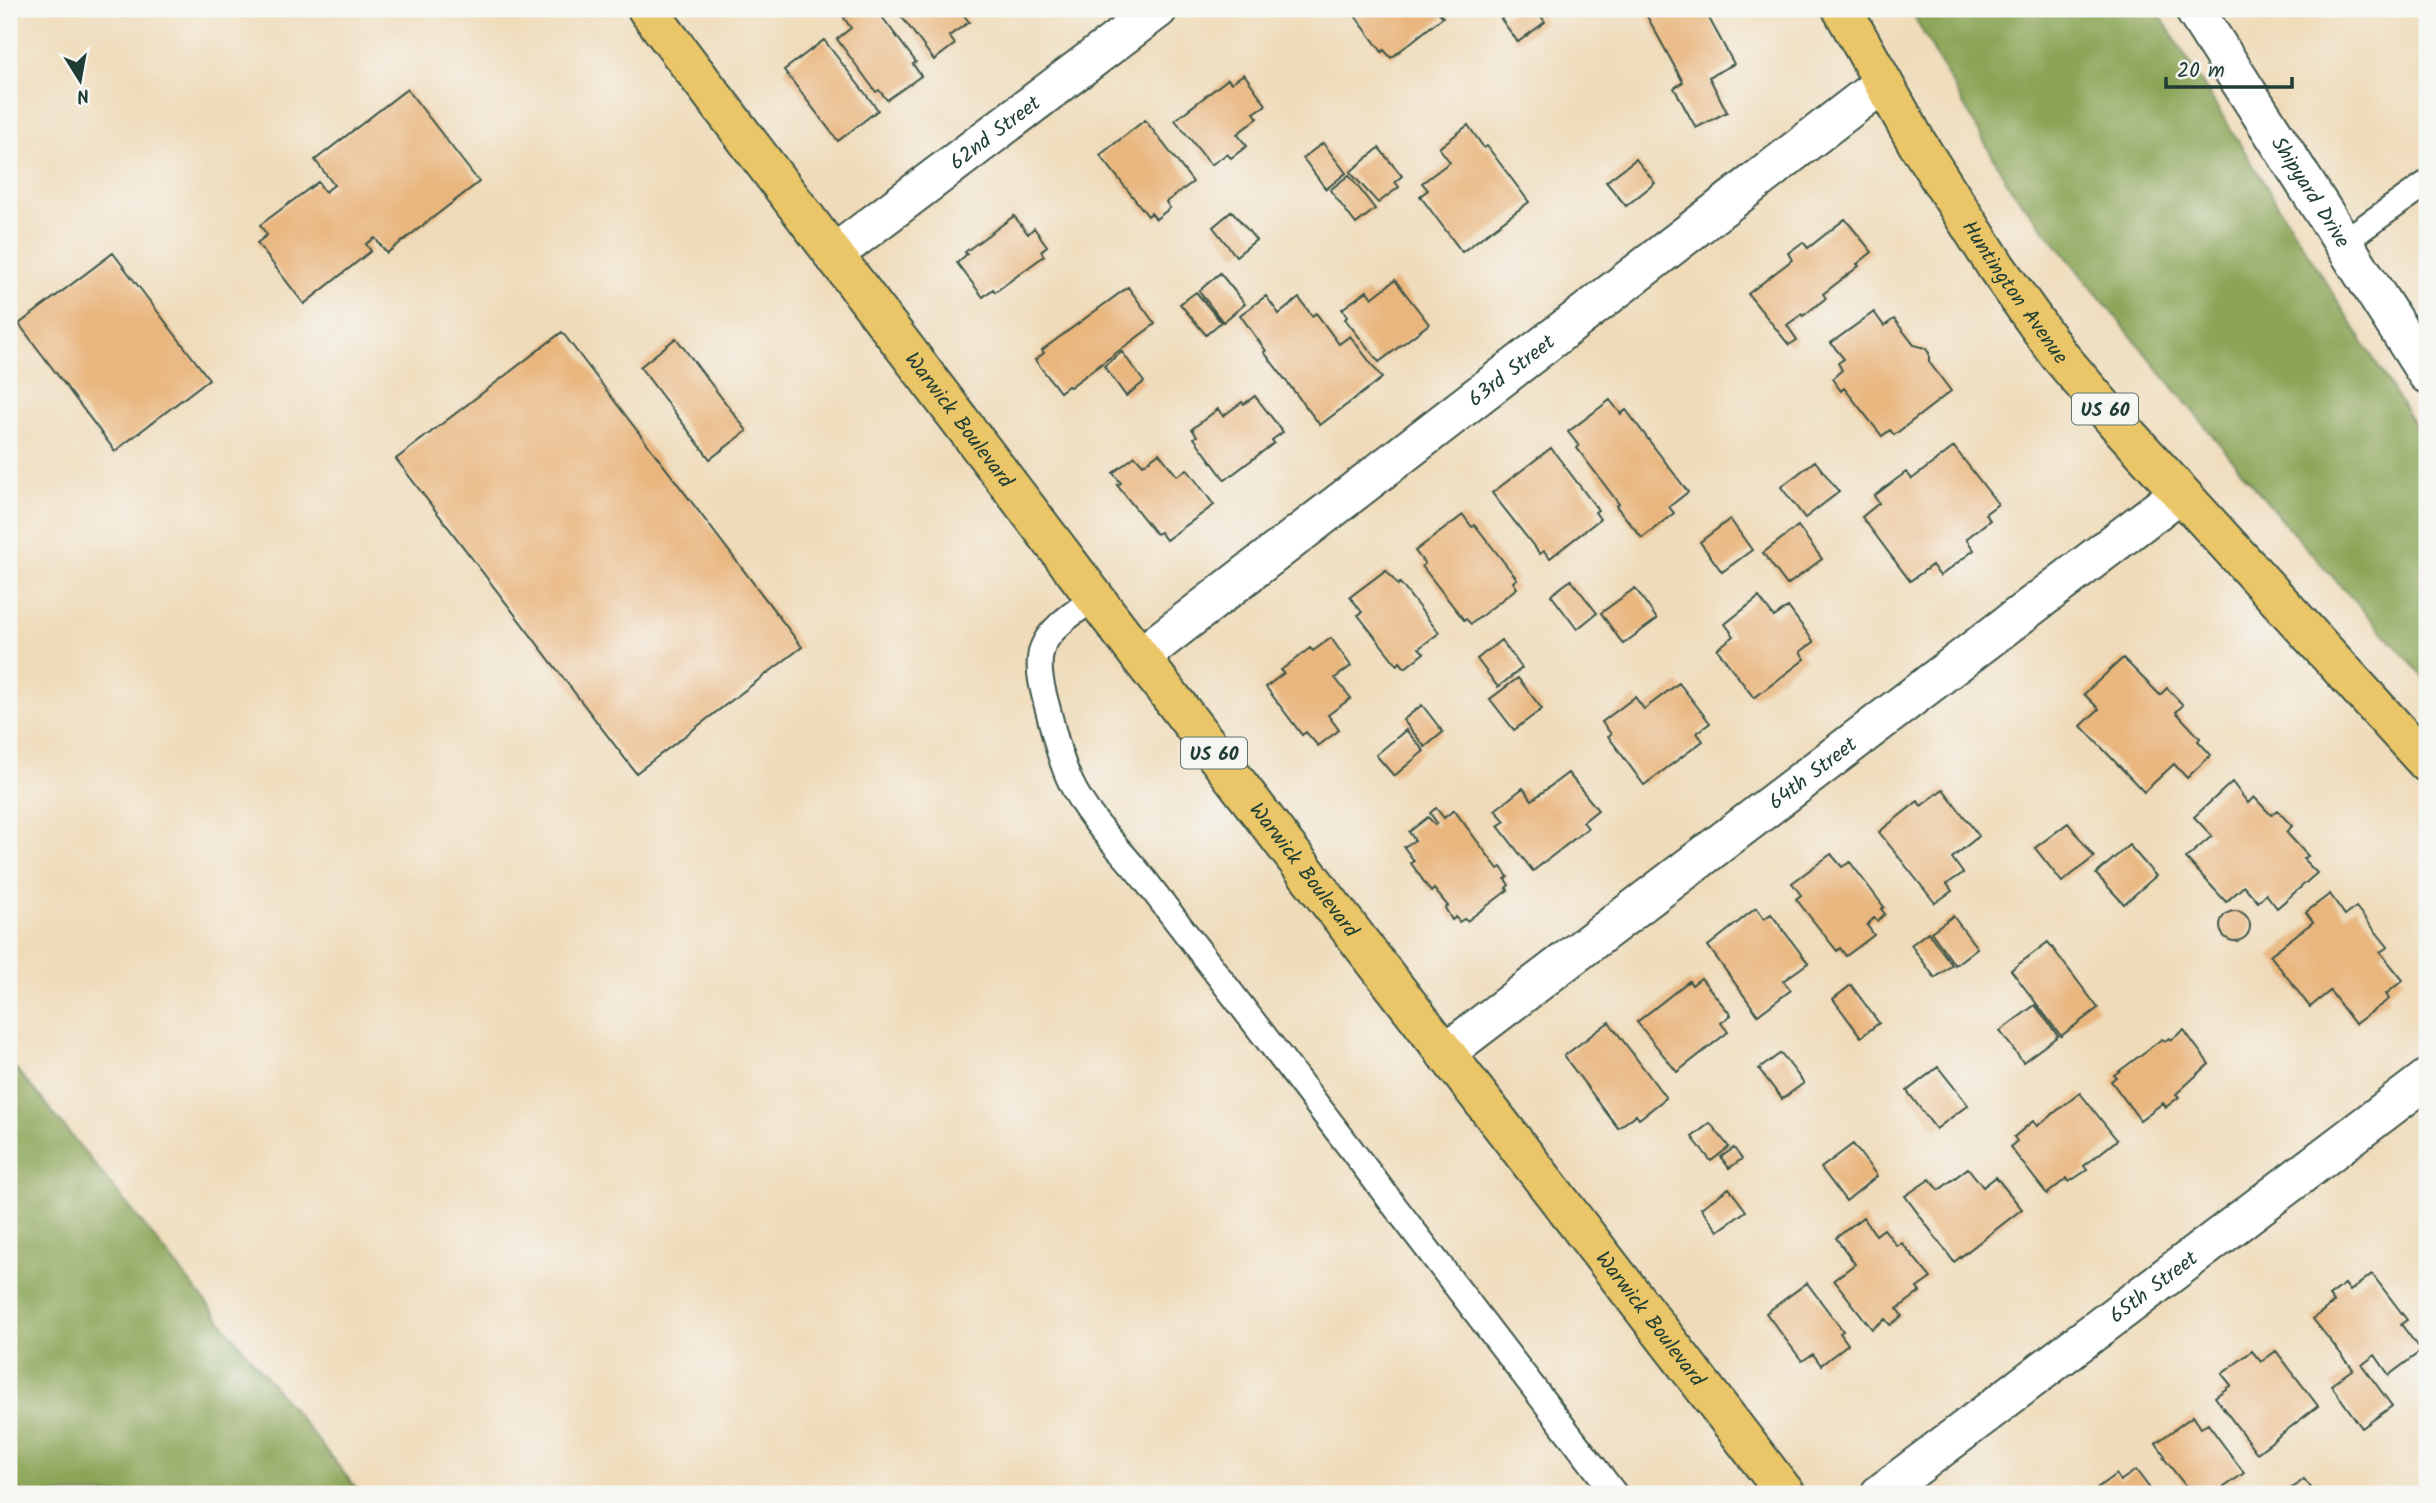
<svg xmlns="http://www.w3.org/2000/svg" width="2436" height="1503" font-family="Kalam,sans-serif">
	<rect width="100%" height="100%" fill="#f6f6f2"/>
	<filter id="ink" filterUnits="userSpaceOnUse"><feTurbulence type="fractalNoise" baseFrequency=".0143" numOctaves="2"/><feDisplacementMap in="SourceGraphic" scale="14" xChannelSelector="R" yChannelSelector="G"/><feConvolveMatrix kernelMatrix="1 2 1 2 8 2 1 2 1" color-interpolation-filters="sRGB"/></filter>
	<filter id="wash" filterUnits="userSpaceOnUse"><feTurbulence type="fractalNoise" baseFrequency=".00686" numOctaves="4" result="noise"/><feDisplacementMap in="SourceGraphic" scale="28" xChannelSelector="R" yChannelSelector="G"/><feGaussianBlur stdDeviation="1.57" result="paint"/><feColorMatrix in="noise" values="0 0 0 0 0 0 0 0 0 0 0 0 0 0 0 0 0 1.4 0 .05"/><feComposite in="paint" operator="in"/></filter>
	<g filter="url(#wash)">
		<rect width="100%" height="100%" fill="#efdbb9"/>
		<path fill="#8ba456" stroke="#557045" stroke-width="2" d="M1910 9H2156L2427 445V681L2285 524 2011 189Z
			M9 1061 40 1097 361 1494H9Z"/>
		<g id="blocks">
			<path fill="#e9b67e" d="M841 9H876L916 62 913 64 921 76 887 100 879 90 876 92 837 39 851 28 844 18 847 16Z
				M896 9H959L969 22 949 36 955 44 934 60Z
				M1350 9H1436L1443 17 1391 58 1384 50 1382 52Z
				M1514 9H1536L1545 22 1518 42 1501 19Z
				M1643 9H1704L1734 64 1709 77 1727 112 1696 128 1674 88 1683 82Z
				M824 40 878 110 838 141 784 70Z
				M1244 74 1266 105 1254 113 1258 118 1237 134 1247 146 1231 158 1227 154 1211 165 1175 120 1228 79 1231 83Z
				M407 89 479 182 387 253 375 238 366 244 371 251 304 304 257 243 267 235 260 225 318 182 325 192 334 185 315 160Z
				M1145 120 1193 182 1166 202 1170 208 1156 219 1151 213 1148 216 1100 155Z
				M1468 125 1484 148 1487 146 1529 202 1462 252 1420 196 1428 190 1422 183 1450 162 1439 148Z
				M1323 143 1346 173 1326 189 1303 158Z
				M1379 148 1402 176 1395 182 1399 187 1378 203 1350 172Z
				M1636 159 1655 183 1626 206 1606 182Z
				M1349 175 1375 209 1356 224 1330 190Z
				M1232 211 1256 240 1236 256 1213 227Z
				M1014 216 1028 234 1034 228 1047 246 1041 251 1044 256 995 292 993 289 983 297 957 263 967 254 965 252Z
				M1845 219 1872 252 1857 264 1859 266 1823 294 1826 298 1803 316 1802 314 1787 325 1797 340 1789 345 1748 294 1792 260 1788 253 1803 242 1808 248Z
				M113 253 209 379 115 451 19 324Z
				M1220 273 1245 304 1223 322 1199 291Z
				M1395 280 1429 324 1379 362 1345 319 1347 317 1342 309 1367 291 1372 298Z
				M1128 287 1155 324 1070 387 1068 386 1060 392 1035 360 1044 353 1042 350Z
				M1196 292 1221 322 1206 335 1180 304Z
				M1266 296 1279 314 1299 298 1312 316 1316 313 1339 344 1350 336 1382 378 1320 425 1264 352 1266 351 1240 315Z
				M1874 312 1884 326 1894 319 1914 345 1925 348 1929 353V362L1951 391 1894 435 1890 430 1882 436 1844 388 1841 391 1832 379 1842 370 1838 363 1844 359 1831 343Z
				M562 332 802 647 636 773 396 459Z
				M676 338 747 431 710 459 640 367Z
				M1122 352 1144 382 1126 396 1104 366Z
				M1255 396 1283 432 1272 440 1274 443 1225 480 1194 438 1197 436 1192 429 1218 409 1223 416 1242 402 1244 404Z
				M1610 400 1621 414 1626 410 1688 492 1669 507 1674 513 1642 538 1616 506 1619 504 1577 448 1579 446 1568 432Z
				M1954 447 1998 504 1985 514 1990 520 1966 539 1974 550 1940 576 1932 565 1910 581 1862 517 1879 503 1874 496 1906 472 1912 479Z
				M1551 448 1598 510 1595 512 1600 519 1550 558 1544 551 1540 554 1492 493Z
				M1159 453 1177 476 1187 469 1214 505 1166 540 1160 532 1156 534 1117 485 1121 483 1113 473 1135 456 1143 465Z
				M1815 461 1839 492 1805 518 1781 487Z
				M1463 515 1472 527 1475 525 1517 579 1513 582 1517 588 1471 624 1466 619 1464 620 1422 566 1425 564 1415 551Z
				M1730 519 1752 550 1722 572 1700 542Z
				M1798 526 1822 559 1787 585 1763 553Z
				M1386 570 1398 585 1400 583 1439 633 1419 648 1424 653 1405 668 1400 662 1397 665 1358 615 1362 612 1350 597Z
				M1571 580 1597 613 1577 629 1551 595Z
				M1635 588 1657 619 1623 644 1601 613Z
				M1759 597 1774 617 1788 607 1814 642 1800 652 1805 659 1754 698 1717 649 1734 636 1725 624Z
				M1331 638 1351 666 1335 678 1351 698 1328 715 1339 730 1318 746 1306 732 1302 735 1266 687 1284 673 1281 670 1310 648 1313 651Z
				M1501 640 1522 668 1498 687 1477 659Z
				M2123 658 2160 695 2167 688 2183 705 2176 712 2200 738 2198 741 2211 755 2187 778 2174 764 2144 792 2081 726 2099 709 2084 694Z
				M1518 678 1542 709 1514 730 1490 699Z
				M1679 683 1710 723 1697 733 1703 741 1644 785 1608 736 1611 734 1602 722 1635 697 1644 709Z
				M1422 705 1443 732 1425 747 1403 720Z
				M1406 730 1424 751 1394 776 1376 755Z
				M1568 773 1598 810 1583 822 1588 828 1533 871 1498 826 1505 821 1495 810 1523 788 1532 800Z
				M2232 782 2248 803 2254 797 2271 815 2277 810 2292 826 2286 832 2308 856 2303 859 2317 873 2277 908 2266 894 2258 902 2244 886 2226 902 2186 858 2212 836 2194 817Z
				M1943 789 1979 836 1952 858 1963 873 1947 884 1952 891 1935 903 1879 832 1918 801 1921 806Z
				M1436 808 1444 818 1454 810 1498 869 1501 867 1508 877 1505 879 1509 885 1506 888 1508 890 1467 921 1464 919 1459 922 1456 917 1452 920 1445 908 1448 906 1434 889 1431 892 1411 863 1414 861 1404 847 1415 840 1409 832 1428 817 1435 825 1437 823 1430 813Z
				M2068 823 2094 857 2062 882 2035 848Z
				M2129 845 2156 876 2124 904 2096 874Z
				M1831 854 1842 867 1850 862 1884 907 1881 909 1885 914 1877 921 1874 918 1867 925 1874 935 1846 956 1840 948 1837 951 1796 899 1801 895 1792 883Z
				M2330 894 2345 915 2356 907 2388 947 2380 952 2403 980 2386 994 2389 999 2355 1024 2330 991 2310 1007 2270 955 2313 922 2306 912Z
				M1756 908 1764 919 1771 914 1808 963 1783 981 1791 990 1758 1015 1708 946Z
				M2220 926a15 15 0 1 1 30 0a15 15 0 1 1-30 0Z
				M1953 916 1977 948 1955 965 1931 932Z
				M1928 932 1952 965 1935 978 1911 945Z
				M2048 942 2098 1008 2061 1036 2011 970Z
				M1701 978 1731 1015 1721 1023 1728 1032 1677 1072 1637 1022 1689 981 1692 985Z
				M1851 985 1879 1023 1861 1037 1833 999Z
				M2035 1005 2058 1036 2023 1062 2000 1031Z
				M1609 1022 1666 1098 1639 1119 1636 1115 1618 1128 1564 1056Z
				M2184 1030 2209 1064 2176 1094 2179 1097 2166 1107 2163 1103 2140 1120 2111 1081 2116 1077 2114 1075 2162 1039 2165 1041 2169 1038 2171 1040Z
				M1781 1053 1804 1083 1782 1099 1759 1069Z
				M1938 1067 1968 1105 1936 1129 1907 1091Z
				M2080 1093 2117 1140 2084 1166 2087 1170 2069 1182 2067 1178 2047 1194 2010 1147 2017 1141 2014 1137 2033 1121 2037 1126Z
				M1710 1123 1729 1147 1711 1161 1692 1137Z
				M1853 1144 1877 1176 1846 1201 1821 1168Z
				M1734 1148 1742 1159 1729 1168 1721 1157Z
				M1968 1168 1983 1187 1996 1177 2022 1209 1954 1262 1905 1196 1930 1179 1939 1190Z
				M1729 1188 1746 1211 1718 1231 1701 1208Z
				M1863 1217 1876 1235 1884 1229 1897 1246 1902 1243 1931 1278 1917 1288 1920 1292 1897 1309 1902 1316 1890 1325 1885 1319 1872 1329 1834 1280 1855 1264 1836 1238Z
				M2372 1274 2407 1320 2401 1324 2421 1351 2389 1375 2375 1355 2362 1365 2392 1406 2362 1428 2331 1385 2353 1369 2313 1319 2334 1302 2329 1296 2345 1284 2350 1291Z
				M1807 1283 1843 1331 1840 1333 1848 1344 1821 1365 1813 1354 1802 1361 1766 1313Z
				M2252 1351 2261 1362 2276 1351 2318 1406 2257 1453 2215 1397 2231 1385 2222 1374Z
				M2193 1416 2201 1428 2208 1424 2244 1473 2223 1488 2228 1494H2192L2163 1457 2165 1456 2156 1443Z
				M2136 1470 2154 1494H2101L2097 1488 2116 1474 2120 1481Z
				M2304 1479 2316 1494H2284Z"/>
		</g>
	</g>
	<g filter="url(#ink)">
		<use href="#blocks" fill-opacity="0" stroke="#3e5548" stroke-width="2"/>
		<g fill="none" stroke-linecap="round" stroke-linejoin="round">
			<defs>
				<path id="service" d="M2343 242 2427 183
					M1095 597C1079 610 1053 625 1044 644 1035 662 1042 688 1047 706 1054 732 1059 758 1071 783 1088 819 1120 849 1145 880L1615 1494"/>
				<g id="minor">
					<path id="s1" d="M2194 9 2427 374"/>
					<path id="s2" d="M833 255 1158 9"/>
					<path id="s3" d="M1140 657 1883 83"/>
					<path id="s4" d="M1445 1053 2180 493"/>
					<path id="s5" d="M1880 1494 2427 1079"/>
				</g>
				<g id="primary">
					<path id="s6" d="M647 9 1140 657 1786 1494"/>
					<path id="s7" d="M1842 9 1917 143 1997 268 2059 355 2116 422 2427 763"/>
				</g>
			</defs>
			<use href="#service" stroke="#3e5548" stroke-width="28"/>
			<use href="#minor" stroke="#3e5548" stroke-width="42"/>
			<use href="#primary" stroke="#3e5548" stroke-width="42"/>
			<use href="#service" stroke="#fff" stroke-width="24"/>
			<use href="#minor" stroke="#fff" stroke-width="38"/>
			<use href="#primary" stroke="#eac669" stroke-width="38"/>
		</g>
	</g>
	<g text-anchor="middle" stroke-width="5" stroke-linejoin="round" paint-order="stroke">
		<g fill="#f6f6f2" stroke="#60746d" stroke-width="2">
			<rect x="2072" y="393.5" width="66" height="31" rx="5"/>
			<rect x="1181" y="737.5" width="66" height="31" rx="5"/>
		</g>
		<g font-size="19" font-weight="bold" fill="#1f3d34">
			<text x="2105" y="416">US 60</text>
			<text x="1214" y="760">US 60</text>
		</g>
		<g font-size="21" fill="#1f3d34" stroke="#f6f6f2">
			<text dy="7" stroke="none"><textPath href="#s2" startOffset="203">62nd Street</textPath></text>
			<text dy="7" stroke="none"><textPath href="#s1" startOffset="217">Shipyard Drive</textPath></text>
			<text dy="7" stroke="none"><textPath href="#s7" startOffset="332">Huntington Avenue</textPath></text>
			<text dy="7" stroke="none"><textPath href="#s3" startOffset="469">63rd Street</textPath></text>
			<text dy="7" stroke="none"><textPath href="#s6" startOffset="516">Warwick Boulevard</textPath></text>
			<text dy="7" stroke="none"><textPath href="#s4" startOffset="462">64th Street</textPath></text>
			<text dy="7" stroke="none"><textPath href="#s6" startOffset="1083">Warwick Boulevard</textPath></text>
			<text dy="7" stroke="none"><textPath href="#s5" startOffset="343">65th Street</textPath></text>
			<text dy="7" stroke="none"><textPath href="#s6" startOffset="1650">Warwick Boulevard</textPath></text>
		</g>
	</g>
	<rect width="2436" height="1503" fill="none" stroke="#f6f6f2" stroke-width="35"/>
	<g transform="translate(80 80) rotate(169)" stroke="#f6f6f2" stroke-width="5" paint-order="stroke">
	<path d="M0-5L12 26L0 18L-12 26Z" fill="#1f3d34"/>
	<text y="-10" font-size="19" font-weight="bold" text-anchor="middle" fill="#1f3d34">N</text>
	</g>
	<path d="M2166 77v10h126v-10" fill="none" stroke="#1f3d34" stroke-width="3.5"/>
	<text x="2177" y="77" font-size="21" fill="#1f3d34" stroke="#f6f6f2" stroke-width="5" paint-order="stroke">20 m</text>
</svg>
